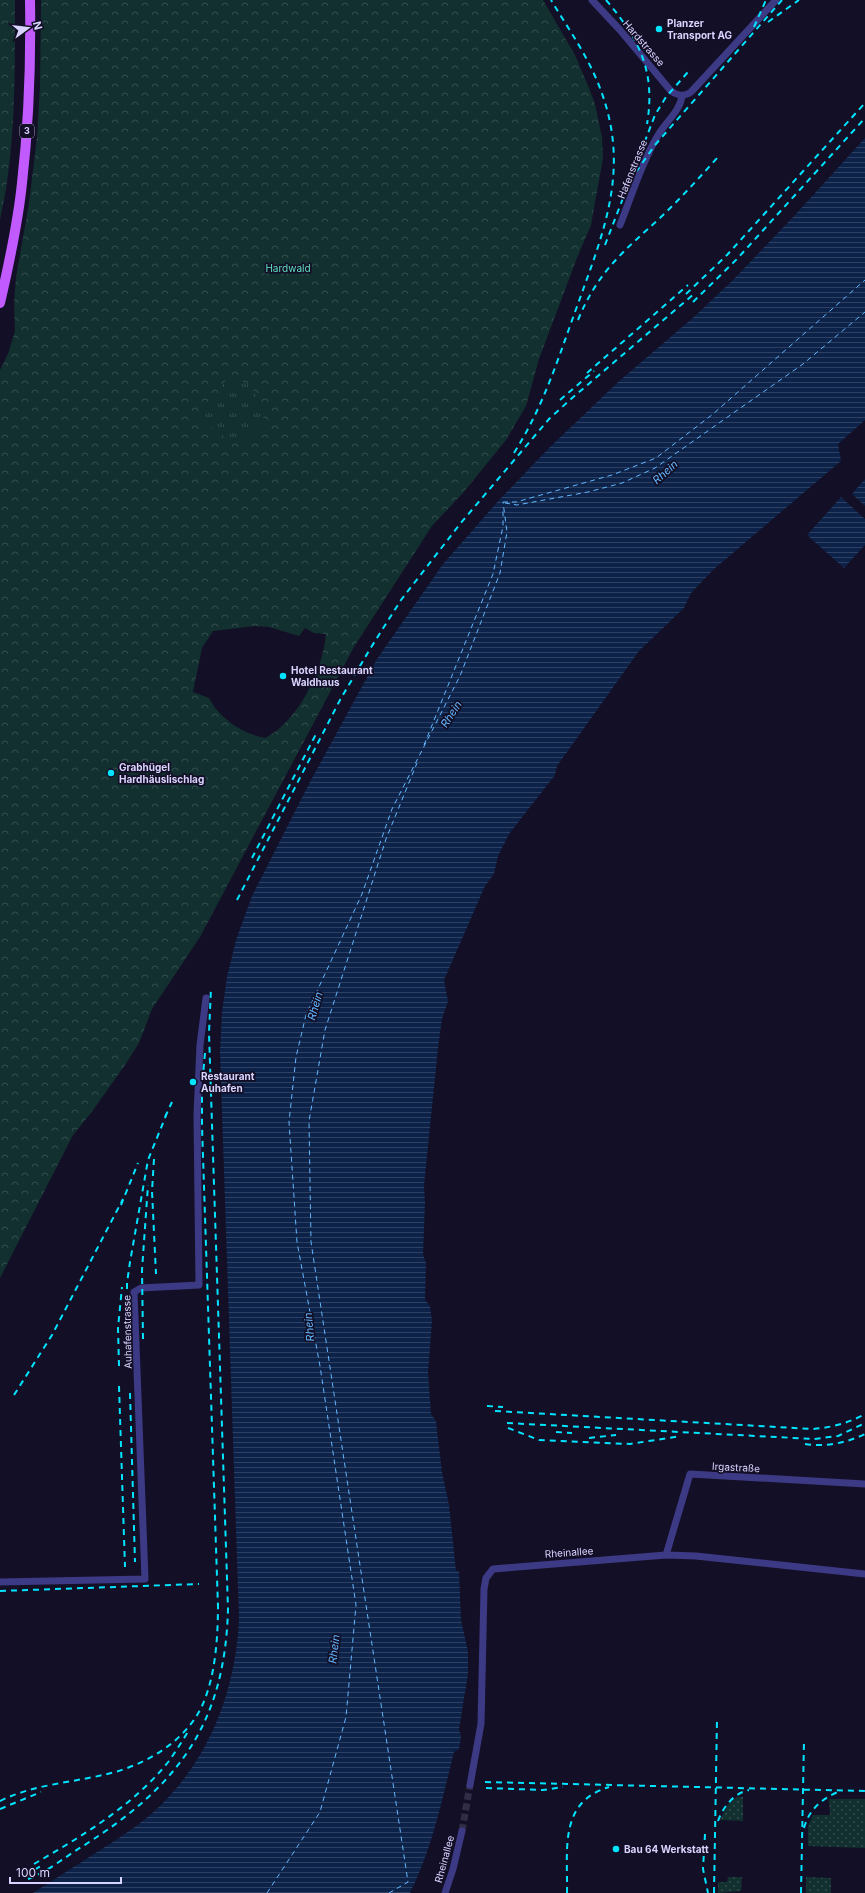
<svg xmlns="http://www.w3.org/2000/svg" width="865" height="1893" font-family="Inter,sans-serif">
	<defs>
		<pattern id="grass-dots" width="8" height="8" patternUnits="userSpaceOnUse"><rect width="8" height="8" fill="#12302f"/><path d="M2 2h.1M6 6h.1" fill="none" stroke="#344d4e" stroke-width="1.8" stroke-linecap="round"/></pattern>
		<pattern id="forest-crowns" width="20" height="18" patternUnits="userSpaceOnUse"><rect width="20" height="18" fill="#12302f"/><path d="M2 6a3 3 0 1 1 6 0M12 15a3 3 0 1 1 6 0" fill="none" stroke="#344d4e"/></pattern>
		<pattern id="park-tufts" width="24" height="20" patternUnits="userSpaceOnUse"><rect width="24" height="20" fill="#12302f"/><path d="M3 7l-1-3M5 7V3M7 7l1-3M15 17l-1-3M17 17v-4M19 17l1-3" fill="none" stroke="#344d4e"/></pattern>
		<pattern id="water-rules" width="6" height="5" patternUnits="userSpaceOnUse"><rect width="6" height="5" fill="#0c2248"/><path d="M0 2.5h6" fill="none" stroke="#2f4163"/></pattern>
	</defs>
	<rect width="100%" height="100%" fill="#130f26"/>
	<path fill="url(#grass-dots)" d="M737 1797H743V1821L720 1820 728 1804Z
		M829 1799H865V1848L808 1846V1826L813 1815H830Z
		M728 1877H742L741 1891 718 1893V1882H727Z
		M806 1877 831 1878V1893H806Z"/>
	<path fill="url(#forest-crowns)" fill-rule="evenodd" d="M0 0H15C15 72 16 150 0 220Z
		M41 0H543L575 55 589 88 595 104 602 137 603 158 591 225 577 258 539 359 526 406 506 440 463 493 432 526 354 647 200 937 152 1009 139 1043 125 1065 91 1113 73 1135 0 1278V370L8 354 15 331 14 303 16 277 29 203 37 137 40 86ZM255 626 269 627 299 636 305 628 314 633 326 634C323 670 298 722 265 738 243 734 219 718 209 698L193 692 202 648 213 631Z"/>
	<path fill="url(#park-tufts)" d="M228 376 252 386 266 425C259 429 252 436 244 439 229 445 208 425 197 416L202 408 211 405Z"/>
	<path fill="url(#water-rules)" d="M865 138V420L838 444 841 461 714 569 691 593 684 608 639 651 557 766 555 775 509 834 498 856 494 874 485 886 444 980 448 1001 442 1019 438 1048 424 1185 425 1203 423 1255 426 1263 425 1300 430 1306 432 1321 428 1372 431 1414 436 1421 442 1472 449 1505 456 1571H459L461 1620 468 1652V1674L459 1729 461 1737 459 1749 454 1752C442 1800 432 1849 410 1893H33C53 1880 74 1867 94 1854 113 1842 132 1830 149 1816 207 1766 236 1693 239 1618L220 1052 222 1012 227 977 236 940 252 896 311 780 377 659 443 564 500 499 550 447 617 383 695 316 733 280 795 215Z
		M865 479V506L852 494Z
		M841 497 865 519V545L844 568 807 535Z"/>
	<g fill="none" stroke-linecap="round" stroke-linejoin="round">
		<path stroke="#62b6ff" stroke-width="1" stroke-dasharray="5 4" stroke-linecap="butt" d="M503 502H516L612 475 656 458 713 414 865 280
			M505 503 517 505 588 492 622 483 655 468 803 364 865 312
			M424 745 493 574 503 526V507
			M267 1893 320 1812 346 1717 356 1605 320 1366 297 1242 289 1122 296 1057 306 1015 362 894 392 809 460 676 500 573 507 532 503 502
			M389 1893 408 1882 311 1242 309 1121 325 1030 386 839 417 763"/>
		<path stroke="#312d47" stroke-width="7" stroke-dasharray="7 3.5" stroke-linecap="butt" d="M462 1831 470 1785"/>
		<path stroke="#3d3a85" stroke-width="7" d="M592 0 620 30 671 91C678 96 684 97 691 92L776 0
			M620 225C632 195 641 164 657 137 664 123 680 112 682 96
			M666 1555 690 1474 865 1484
			M0 1582 145 1579 134 1292 141 1288 199 1285 197 1115 200 1045 206 998
			M470 1785 481 1724 484 1589 486 1578 493 1569 666 1555 696 1556 865 1574
			M445 1893 453 1869 462 1831"/>
		<path stroke="#c25bff" stroke-width="10" d="M0 303C9 264 18 223 22 183 29 122 31 61 30 0"/>
		<path stroke="#00e5ff" stroke-width="2" stroke-dasharray="6 5" stroke-linecap="butt" d="M606 0C639 39 656 71 647 124
			M768 22 799 0
			M754 27 766 0
			M636 172 655 145 782 0
			M605 245 655 115 666 97 688 72
			M686 294 727 255 865 103
			M693 302 737 259 865 118
			M578 320C598 271 624 251 661 217 681 198 699 178 718 157
			M587 373 688 285
			M560 400 594 371
			M514 453C543 407 557 362 575 312 605 228 634 164 595 76 583 49 566 25 551 0
			M252 858 316 734
			M237 900 340 700 370 649 401 600 460 524 549 419 571 399 695 293
			M205 1053 202 1086V1126L218 1607
			M165 1117 172 1102
			M154 1159 152 1191 156 1274
			M121 1205 138 1163
			M143 1339 142 1270 148 1185
			M119 1366 118 1328 122 1287
			M129 1366 127 1316V1283L130 1262 148 1160 167 1113
			M119 1386 125 1567
			M130 1393 135 1562
			M14 1395 52 1335 123 1199
			M487 1406 503 1407
			M495 1411 812 1429C830 1428 849 1423 865 1414
			M507 1423 814 1439 838 1436 865 1423
			M508 1428 539 1440 559 1441 630 1444 681 1436
			M556 1432 572 1433
			M589 1438 616 1435
			M805 1444C826 1447 846 1443 865 1434
			M0 1591 199 1584
			M485 1782 865 1791
			M486 1788 543 1790 563 1787
			M0 1801C32 1785 68 1783 103 1775 141 1767 184 1744 202 1706 216 1675 218 1636 218 1602
			M0 1809 41 1792
			M718 1821C723 1807 734 1793 749 1790
			M804 1828C809 1810 821 1799 838 1792
			M705 1834 703 1869 708 1893
			M34 1864C82 1836 133 1806 169 1761 176 1751 183 1740 189 1730
			M25 1875 43 1865
			M28 1879C47 1872 65 1857 83 1846 178 1786 225 1724 228 1609L209 1033 211 988
			M567 1893C568 1851 558 1802 609 1787
			M714 1893 717 1719
			M801 1893 804 1740"/>
	</g>
	<g fill="#00e5ff" stroke="#130f26" stroke-width="1.5">
		<circle cx="659" cy="29" r="4"/>
		<circle cx="283" cy="676" r="4"/>
		<circle cx="111" cy="773" r="4"/>
		<circle cx="193" cy="1082" r="4"/>
		<circle cx="616" cy="1849" r="4"/>
	</g>
	<g text-anchor="middle" stroke-width="3.5" stroke-linejoin="round" paint-order="stroke">
		<rect fill="#130f26" stroke="#9e99be" stroke-width="1" x="20" y="124" width="14" height="14" rx="3"/>
		<g font-size="9" font-weight="bold" fill="#d9d4ff">
			<text x="27" y="134">3</text>
		</g>
		<g font-size="10" font-weight="bold" fill="#d9d4ff" stroke="#130f26" text-anchor="start">
			<text x="667" y="27">Planzer<tspan x="667" dy="12">Transport AG</tspan></text>
			<text x="291" y="674">Hotel Restaurant<tspan x="291" dy="12">Waldhaus</tspan></text>
			<text x="119" y="771">Grabhügel<tspan x="119" dy="12">Hardhäuslischlag</tspan></text>
			<text x="201" y="1080">Restaurant<tspan x="201" dy="12">Auhafen</tspan></text>
			<text x="624" y="1853">Bau 64 Werkstatt</text>
		</g>
		<g font-size="10" fill="#d9d4ff" stroke="#130f26">
			<text transform="translate(644 43) rotate(49)" y="4">Hardstrasse</text>
			<text transform="translate(632 169) rotate(-68)" y="4">Hafenstrasse</text>
			<text transform="translate(127 1332) rotate(-91)" y="4">Auhafenstrasse</text>
			<text transform="translate(736 1467) rotate(3)" y="4">Irgastraße</text>
			<text transform="translate(569 1552) rotate(-4)" y="4">Rheinallee</text>
			<text transform="translate(444 1859) rotate(-75)" y="4">Rheinallee</text>
		</g>
		<g font-size="10" fill="#5fe0c0" stroke="#130f26">
			<text x="288" y="272">Hardwald</text>
		</g>
		<g font-size="11" font-style="italic" fill="#62b6ff" stroke="#130f26">
			<text transform="translate(665 472) rotate(-42)" y="4">Rhein</text>
			<text transform="translate(451 714) rotate(-57)" y="4">Rhein</text>
			<text transform="translate(315 1006) rotate(-74)" y="4">Rhein</text>
			<text transform="translate(309 1327) rotate(-95)" y="4">Rhein</text>
			<text transform="translate(334 1649) rotate(-83)" y="4">Rhein</text>
		</g>
	</g>
	<g transform="translate(28 28) rotate(75)" stroke="#130f26" stroke-width="3" paint-order="stroke">
	<path d="M0-3L7 15L0 10L-7 15Z" fill="#d9d4ff"/>
	<text y="-6" font-size="11" font-weight="bold" text-anchor="middle" fill="#d9d4ff">N</text>
	</g>
	<path d="M10 1877v6h111v-6" fill="none" stroke="#d9d4ff" stroke-width="2"/>
	<text x="16" y="1877" font-size="12" fill="#d9d4ff" stroke="#130f26" stroke-width="3" paint-order="stroke">100 m</text>
</svg>
